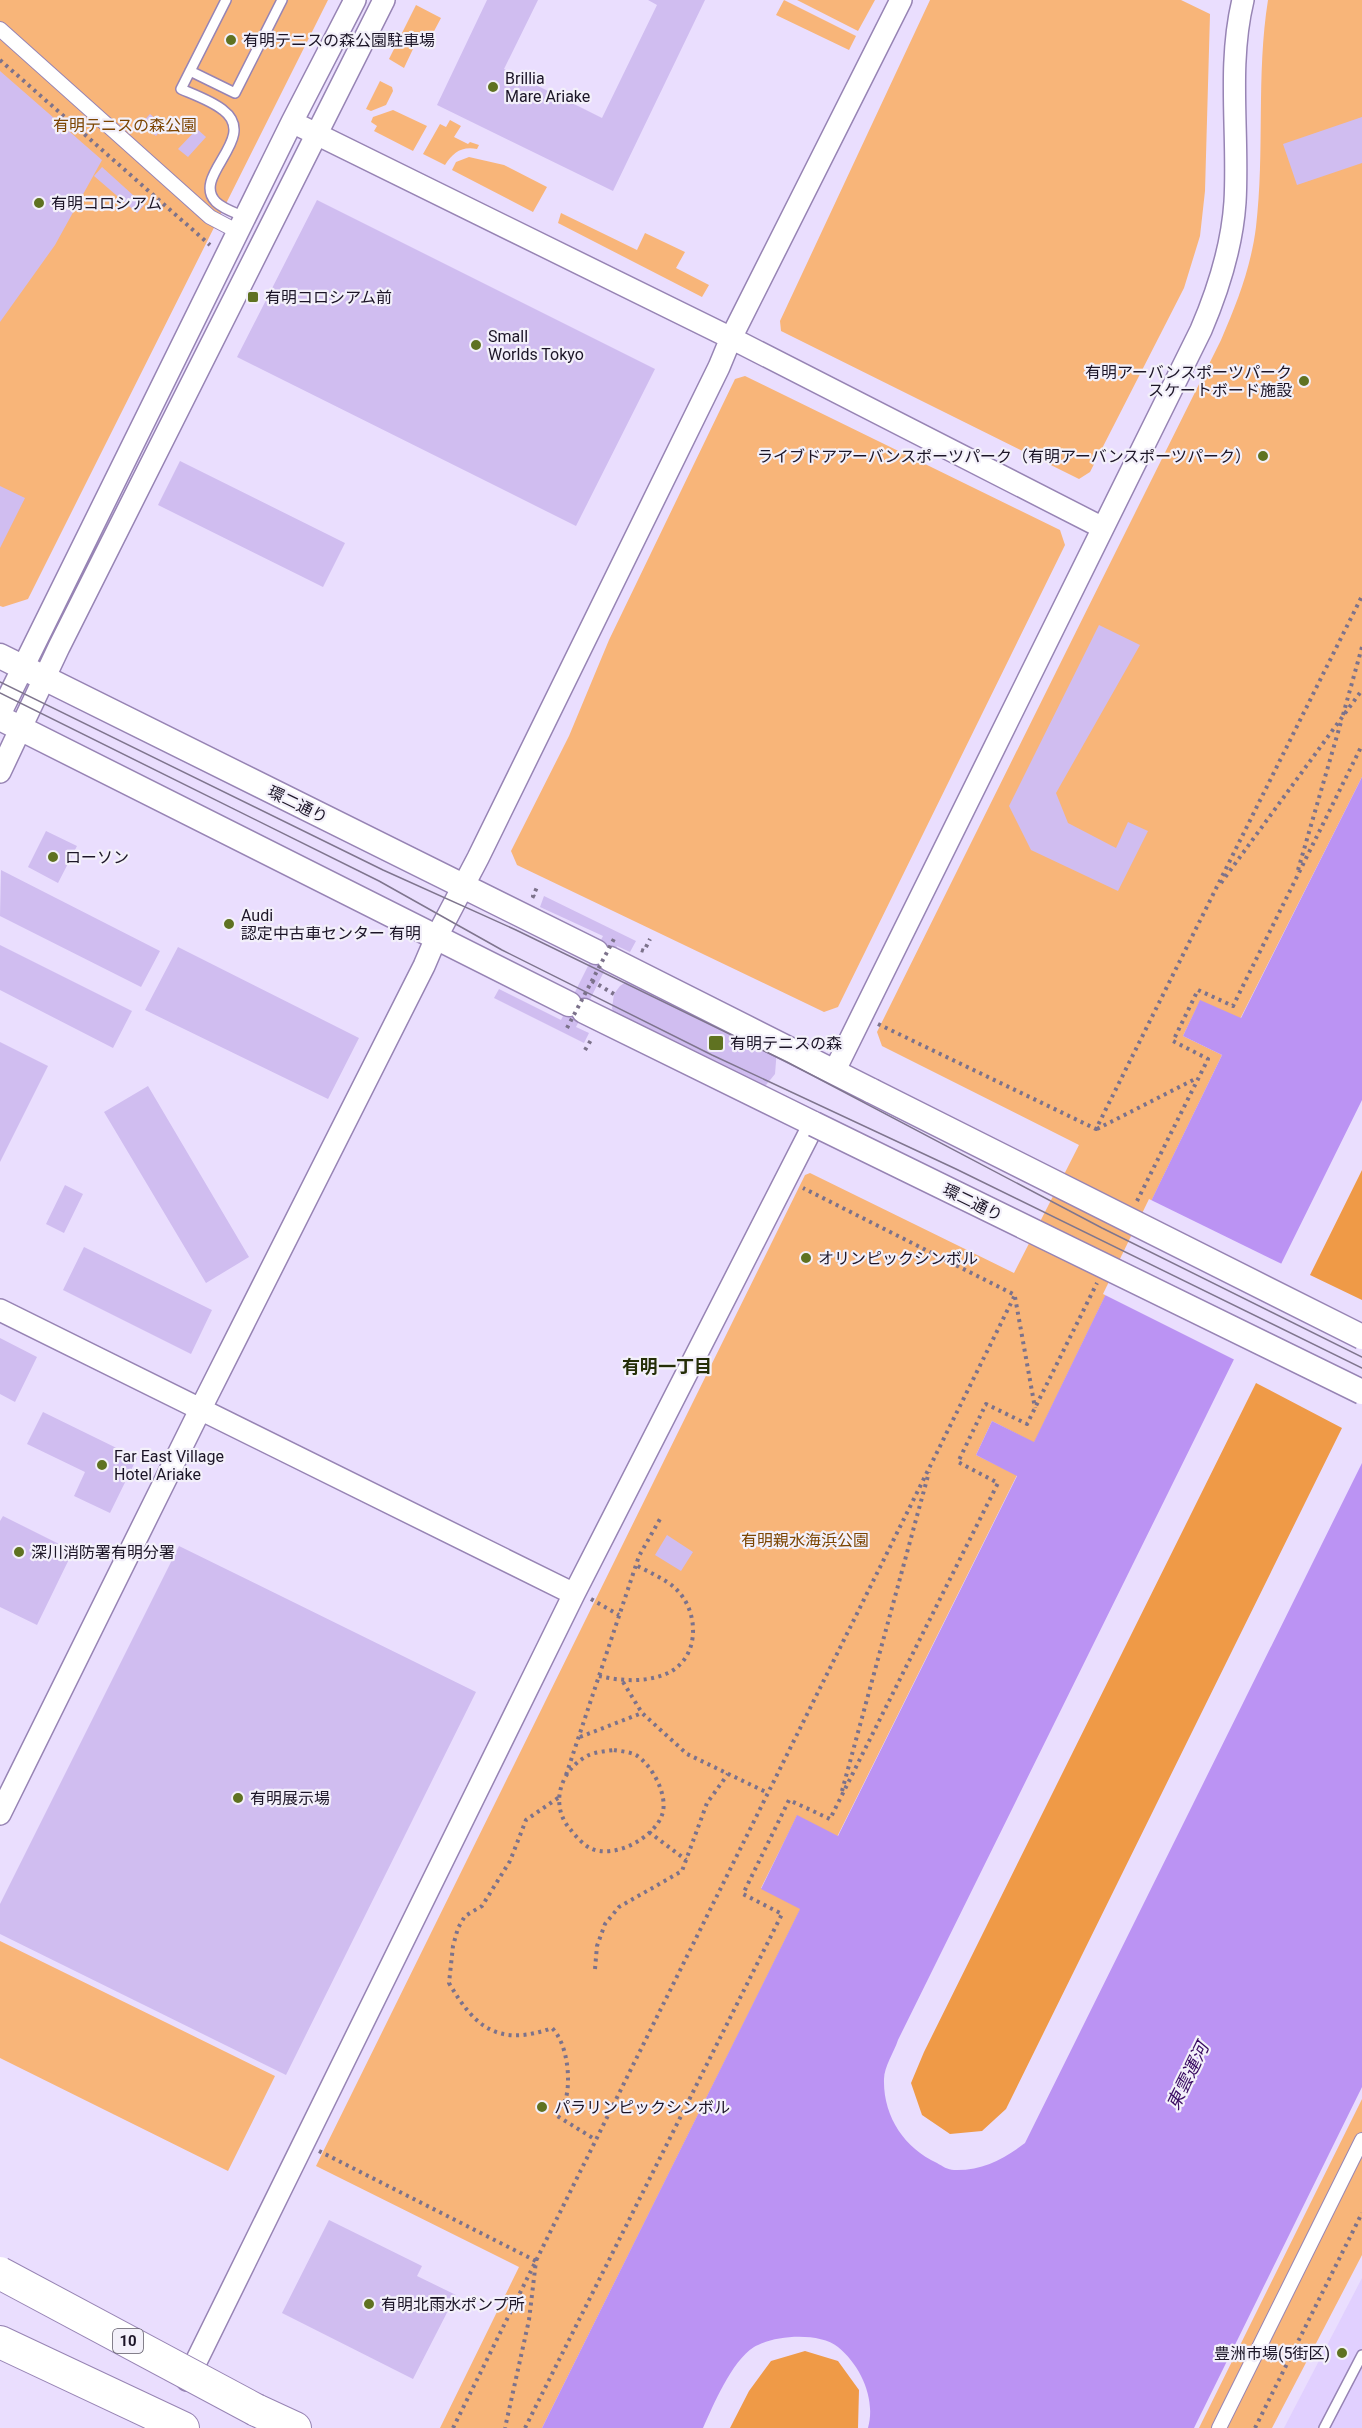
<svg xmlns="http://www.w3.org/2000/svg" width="1362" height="2428" font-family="Roboto,'Noto Sans JP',sans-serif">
	<rect width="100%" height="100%" fill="#eadefe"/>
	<path fill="#e1d0ff" d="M1362 2278V2428H1284Z"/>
	<path fill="#f8b579" d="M0 0H328L28 599 3 607 0 606Z
		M784 0 856 36 849 50 776 15Z
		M797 0H875L858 31Z
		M930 0H1181L1210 14 1205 191 1200 236 1184 288 1090 472 1079 479 781 331 780 321Z
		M1268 0H1362V777L1240 1019 1200 1001 1183 1036 1222 1055 1034 1443 992 1421 976 1455 1017 1475 837 1837 797 1816 761 1888 801 1908 542 2428H440L519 2267 316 2166 805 1175 810 1173 1014 1273 1079 1145 882 1046 877 1032 1221 340C1237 303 1251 267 1256 227 1265 152 1256 75 1268 0Z
		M416 5 441 18 433 33 421 32 404 68 389 59Z
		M380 81 392 87 393 91 386 105 371 111 366 109Z
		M393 110 427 126 413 151 374 131 377 126 371 122 373 117Z
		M450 120 461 126 454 137 468 144 470 142 479 145 477 149C461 146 453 153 445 165L423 154 440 124 446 127Z
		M469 157 504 165 547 187 533 212 452 170 456 162Z
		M561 213 637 250 645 233 685 252 676 268 709 285 702 297 558 223Z
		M745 376 1060 530 1065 545 838 1007 824 1012 517 865 511 851 569 736 609 640 735 379Z
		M0 1941 275 2076 228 2171 0 2058Z
		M1362 2099V2255L1272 2428H1199Z"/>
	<path fill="#ef9a47" d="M1362 1170V1300L1310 1275Z
		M1256 1383 1342 1428 1006 2109 982 2131 950 2134 922 2115 911 2083 924 2052Z
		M805 2351 838 2361 859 2390 858 2428H730L749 2391 771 2361Z"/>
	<path fill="#bb93f3" d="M1362 777V1100L898 2040C894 2052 884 2067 884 2079 883 2116 904 2148 937 2163 942 2166 948 2170 954 2170 982 2171 1004 2159 1025 2143L1362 1463V2087L1194 2428H868C876 2399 861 2366 838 2347 819 2332 774 2335 754 2347 731 2362 714 2404 703 2428H542L800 1909 761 1889 797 1815 838 1836 1017 1476 976 1455 992 1421 1034 1442 1222 1055 1183 1036 1200 1000 1241 1018Z"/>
	<path fill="#eadefe" d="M1149 1199 1284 1265 1237 1361 1103 1294Z"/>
	<path fill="#d0bdf0" d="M487 0H538L504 69 602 118 657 5 648 0H705L613 191 437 105Z
		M0 71 102 160 55 245 0 322Z
		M150 114 164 126 156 136 141 124Z
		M1362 117V163L1297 185 1283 144Z
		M197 129 206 137 188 157 178 149Z
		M102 167 144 205 137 213 94 176Z
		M317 200 655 369 576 526 237 357Z
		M180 461 345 543 323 587 158 505Z
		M0 486 25 498 0 548Z
		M1099 625 1140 645 1056 793 1068 823 1116 848 1128 822 1148 831 1118 891 1031 850 1009 806Z
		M46 831 77 846 58 883 28 867Z
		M1 870 160 951 141 987 0 916Z
		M544 896 636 941 630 952 617 946 576 1027 589 1033 584 1043 494 998 499 989 561 1020 603 936 540 907Z
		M0 945 132 1011 113 1048 0 990Z
		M178 947 359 1038 328 1099 145 1010Z
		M633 977 777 1049 775 1074 766 1085 755 1089 615 1019 612 1008 614 994 620 986Z
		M0 1042 48 1066 0 1162Z
		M148 1086 249 1257 206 1283 104 1112Z
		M65 1185 83 1194 64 1233 46 1224Z
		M84 1247 212 1310 191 1354 63 1290Z
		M0 1338 37 1357 15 1402 0 1394Z
		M43 1412 137 1458 110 1513 74 1496 85 1472 27 1444Z
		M3 1516 73 1551 37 1625 0 1607V1521Z
		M667 1535 693 1552 681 1571 655 1555Z
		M179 1546 476 1692 286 2075 0 1934V1904Z
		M329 2220 422 2266 417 2276 456 2295 413 2379 282 2313Z"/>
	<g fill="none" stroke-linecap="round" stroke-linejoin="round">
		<defs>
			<path id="service" d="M226 0 181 89C195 95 212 101 223 110 260 138 190 176 216 202 223 209 236 213 245 217
				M190 71 235 93 282 0
				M1324 2428 1362 2355"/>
			<path id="pedestrian" d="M0 29 210 217 229 227
				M1219 2428 1362 2140"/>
			<path id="tertiary" d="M292 122 731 338 1103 528
				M0 714 292 122 355 0
				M0 772 59 647 384 0
				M834 1072 1201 330C1219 288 1232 247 1235 202 1239 135 1227 66 1243 0
				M0 1310 574 1594
				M0 1814 201 1408 424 966 436 938 478 858 719 367 731 338 901 0
				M187 2380 574 1594 814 1124"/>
			<path id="secondary" d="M0 656 596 952
				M0 718 569 1004
				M610 959 872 1091
				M584 1011 814 1124"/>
			<path id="motorway" d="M0 2342 183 2428
				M256 2410 295 2428"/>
		</defs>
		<use href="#service" stroke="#9784b4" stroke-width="12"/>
		<use href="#pedestrian" stroke="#9784b4" stroke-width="16"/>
		<use href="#tertiary" stroke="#9784b4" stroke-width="24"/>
		<use href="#secondary" stroke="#9784b4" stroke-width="27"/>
		<use href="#motorway" stroke="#9784b4" stroke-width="34"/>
		<path stroke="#7c728b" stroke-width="4" stroke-dasharray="3 4.5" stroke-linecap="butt" d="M0 60 210 245
			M1343 715 1362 647
			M1298 870 1341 722
			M1221 883 1362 690
			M535 897 533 896 538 885
			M641 950 644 951 650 939
			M592 981 614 994
			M878 1024 1096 1129 1362 596
			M585 1050 591 1040 589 1039
			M1097 1129 1197 1078
			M1137 1201 1208 1059 1173 1041 1198 990 1233 1006 1362 745
			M1015 1297 1035 1408
			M591 1599 619 1615
			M599 1676C621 1681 646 1683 668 1673 701 1657 699 1611 676 1589 666 1579 648 1572 636 1565
			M623 1682 642 1713 687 1754 768 1793
			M580 1737 642 1713
			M614 1750C620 1751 630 1752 636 1755 652 1765 669 1796 662 1815 654 1838 613 1860 590 1848 583 1845 575 1835 570 1829 550 1806 559 1771 587 1756 594 1752 606 1751 614 1750Z
			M566 1775 639 1556 660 1519
			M842 1791 929 1472
			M558 1798 526 1820 510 1861 482 1906 465 1916 458 1928 453 1946 449 1983C475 2028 499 2047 552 2028 567 2043 571 2078 566 2098 564 2104 558 2109 554 2114L596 2140
			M649 1832 686 1860
			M595 1969 597 1946 605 1924 619 1907 682 1871 707 1803 728 1774
			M319 2151 536 2261 529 2320 505 2428
			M453 2428 1015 1295 803 1188
			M525 2428 782 1914 743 1894 789 1800 830 1819 998 1483 958 1462 986 1404 1027 1424 1097 1283
			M1255 2428 1362 2213"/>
		<use href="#service" stroke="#fff" stroke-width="9"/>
		<use href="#pedestrian" stroke="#fff" stroke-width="14"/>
		<use href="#tertiary" stroke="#fff" stroke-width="21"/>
		<use href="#secondary" stroke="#fff" stroke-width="24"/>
		<use href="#motorway" stroke="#fff" stroke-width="32"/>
		<path stroke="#7f758e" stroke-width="1.5" d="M0 682 383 870 516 930 787 1062 1102 1228 1362 1357
			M0 693 379 881 502 950 712 1055 956 1169 1362 1368"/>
		<defs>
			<path id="secondary-bridge" d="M872 1091 1362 1337
				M814 1124 1362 1392"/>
			<path id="motorway-bridge" d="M0 2273 256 2410"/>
		</defs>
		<use href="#secondary-bridge" stroke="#9784b4" stroke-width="27" stroke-linecap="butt"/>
		<use href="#motorway-bridge" stroke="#9784b4" stroke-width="34" stroke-linecap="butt"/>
		<path stroke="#7c728b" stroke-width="4" stroke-dasharray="3 4.5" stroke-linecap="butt" d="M567 1028 615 937"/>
		<use href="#secondary-bridge" stroke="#fff" stroke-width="24"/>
		<use href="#motorway-bridge" stroke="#fff" stroke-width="32"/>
	</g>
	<g fill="#5f7221" stroke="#f3f0fa" stroke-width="2">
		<circle cx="231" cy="40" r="6"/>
		<circle cx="493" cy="87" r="6"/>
		<circle cx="39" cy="203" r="6"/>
		<rect x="247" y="291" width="12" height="12" rx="3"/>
		<circle cx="476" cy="345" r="6"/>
		<circle cx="1304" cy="381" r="6"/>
		<circle cx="1263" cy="456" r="6"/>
		<circle cx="53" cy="857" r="6"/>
		<circle cx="229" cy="924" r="6"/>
		<rect x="708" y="1035" width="16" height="16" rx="3"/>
		<circle cx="806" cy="1258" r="6"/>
		<circle cx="102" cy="1465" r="6"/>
		<circle cx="19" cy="1552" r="6"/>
		<circle cx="238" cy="1798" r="6"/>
		<circle cx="542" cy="2107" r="6"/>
		<circle cx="369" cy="2304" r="6"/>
		<circle cx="1342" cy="2353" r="6"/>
	</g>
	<g text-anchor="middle" stroke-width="4.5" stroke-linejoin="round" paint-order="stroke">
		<rect fill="#f3f0fa" stroke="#5c5766" stroke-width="1.5" x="113" y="2329" width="30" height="24" rx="4.5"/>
		<g font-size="15" font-weight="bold" fill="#1c1527">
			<text x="128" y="2346">10</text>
		</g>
		<g font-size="16" fill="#1c1527" stroke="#f3f0fa" text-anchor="start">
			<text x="243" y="46">有明テニスの森公園駐車場</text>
			<text x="505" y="84">Brillia<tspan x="505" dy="18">Mare Ariake</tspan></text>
			<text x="51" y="209">有明コロシアム</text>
			<text x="265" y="303">有明コロシアム前</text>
			<text x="488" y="342">Small<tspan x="488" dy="18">Worlds Tokyo</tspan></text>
			<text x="1292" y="378" text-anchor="end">有明アーバンスポーツパーク<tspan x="1292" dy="18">スケートボード施設</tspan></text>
			<text x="1251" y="462" text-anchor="end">ライブドアアーバンスポーツパーク（有明アーバンスポーツパーク）</text>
			<text x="65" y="863">ローソン</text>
			<text x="241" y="921">Audi<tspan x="241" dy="18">認定中古車センター 有明</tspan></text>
			<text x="730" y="1049">有明テニスの森</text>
			<text x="818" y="1264">オリンピックシンボル</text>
			<text x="114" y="1462">Far East Village<tspan x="114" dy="18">Hotel Ariake</tspan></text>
			<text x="31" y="1558">深川消防署有明分署</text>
			<text x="250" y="1804">有明展示場</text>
			<text x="554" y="2113">パラリンピックシンボル</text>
			<text x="381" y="2310">有明北雨水ポンプ所</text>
			<text x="1330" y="2359" text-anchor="end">豊洲市場(5街区)</text>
		</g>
		<g font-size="16" fill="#7c4502" stroke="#f3f0fa">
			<text x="125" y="131">有明テニスの森公園</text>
			<text x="805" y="1546">有明親水海浜公園</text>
		</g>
		<g font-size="16" fill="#1c1527" stroke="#f3f0fa">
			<text transform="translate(298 804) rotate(26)" y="6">環二通り</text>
			<text transform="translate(973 1202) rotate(26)" y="6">環二通り</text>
		</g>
		<g font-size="18" font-weight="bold" fill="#252e07" stroke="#f3f0fa">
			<text x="667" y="1373">有明一丁目</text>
		</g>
		<g font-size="18" font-style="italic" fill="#390b61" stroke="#f3f0fa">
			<text transform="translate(1188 2076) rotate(-64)" y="6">東雲運河</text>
		</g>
	</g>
</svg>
